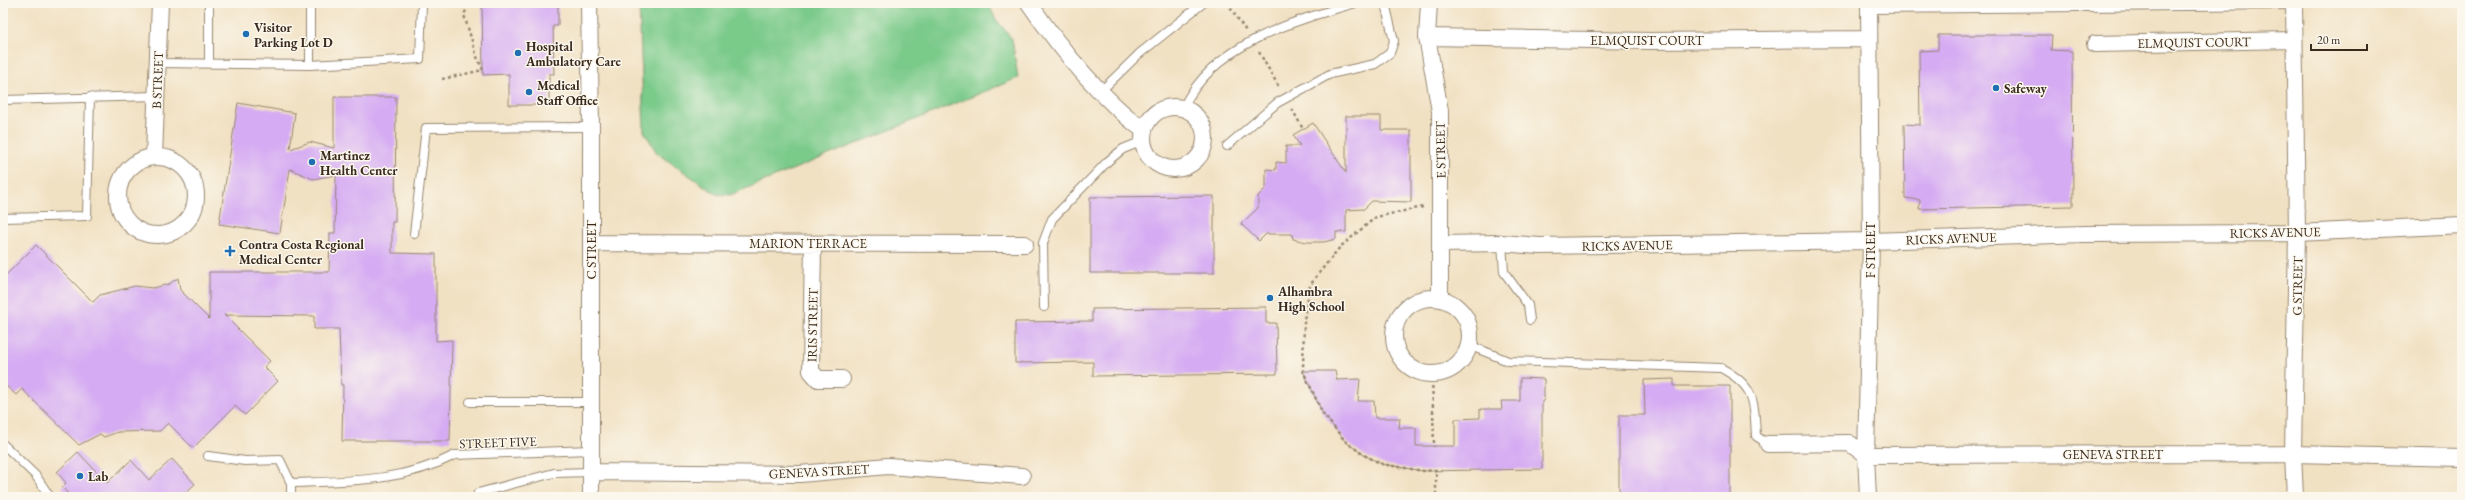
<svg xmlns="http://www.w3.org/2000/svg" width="2465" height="500" font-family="'EB Garamond',serif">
	<rect width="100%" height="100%" fill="#fbf7ec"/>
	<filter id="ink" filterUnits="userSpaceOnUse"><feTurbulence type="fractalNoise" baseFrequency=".025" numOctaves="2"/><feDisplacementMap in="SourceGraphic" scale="8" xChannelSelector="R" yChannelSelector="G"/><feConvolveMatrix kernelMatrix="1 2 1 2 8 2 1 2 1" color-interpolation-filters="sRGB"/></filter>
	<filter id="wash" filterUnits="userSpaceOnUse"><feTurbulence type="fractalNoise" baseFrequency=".012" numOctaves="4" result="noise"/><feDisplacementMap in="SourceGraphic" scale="16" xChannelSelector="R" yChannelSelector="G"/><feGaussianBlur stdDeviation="0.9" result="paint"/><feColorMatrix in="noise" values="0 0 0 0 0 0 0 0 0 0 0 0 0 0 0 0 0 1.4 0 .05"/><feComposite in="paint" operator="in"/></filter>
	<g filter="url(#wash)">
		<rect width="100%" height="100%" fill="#f1e1c3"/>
		<path fill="#7aca8a" stroke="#5a7a54" d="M639 3H988L995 18 1012 39 1018 78 730 195 716 194 657 153 644 131Z"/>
		<g id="blocks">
			<path fill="#d5abf3" d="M482 3H558V26H553L554 74H549V105H509V74L483 75Z
				M1938 35H2052L2051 50 2072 51 2073 206 1919 209 1920 200 1905 198 1904 124 1920 125 1919 51 1938 50Z
				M334 97H396L395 222H392V253L436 254V341L452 340 450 441H342L343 385H341L339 329H314V316L224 315 270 361 264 367 278 381 245 415 235 406 193 448 168 423 160 431 118 432 104 437 100 434 79 445 22 389 16 395 3 383V278L36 245 93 302 100 295 135 286 153 288 169 284 178 278 180 290 209 319V272H329L330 233H335L336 175 313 179 290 169 280 233 219 224 238 103 295 113 290 149 310 142 334 148Z
				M1346 116H1381V130H1411V202L1372 201 1364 209 1346 210V232H1336V239L1324 242H1306L1293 239 1292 234H1266L1259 241 1241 224 1258 208V196L1266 188V169L1276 170V162L1286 163V146H1300L1293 135 1313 123 1346 173Z
				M1214 196V273H1090V197Z
				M1266 307V323H1276L1277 374 1093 376V362L1015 363V322L1092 321V309Z
				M1303 371H1335L1337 380 1360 379 1358 401H1374L1375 418H1400L1399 428H1416V446H1455V419L1480 418V409H1502L1501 401H1520V378L1544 379V401H1542V469L1423 471 1382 464 1364 455 1346 442 1323 414Z
				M1674 379V386H1730V497H1619V415H1645L1644 380Z
				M78 452 107 483 131 460 149 480 172 459 195 484 181 497H71L62 487 66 483 57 472Z"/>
		</g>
	</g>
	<g filter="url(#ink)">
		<use href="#blocks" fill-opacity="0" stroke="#968670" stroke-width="1"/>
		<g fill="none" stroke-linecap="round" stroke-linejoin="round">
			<defs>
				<path id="service" d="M1869 9 2294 5
					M158 63 310 65V3
					M209 63V3
					M310 65 420 59 422 3
					M1100 92 1139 54 1203 3
					M3 100 156 96
					M1183 108C1213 44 1293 21 1356 3
					M1227 146 1277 103 1330 74 1375 64 1390 53 1394 41 1385 3
					M3 218 87 216 90 97
					M414 234 426 128 591 127
					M1502 243 1504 272 1528 305 1530 320
					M1044 307 1043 243 1052 219 1108 161 1123 149 1143 141
					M1469 345 1508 361 1721 368C1755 386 1754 400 1756 436L1768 444
					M470 402H591
					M3 444 36 476 50 497
					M208 456 245 461 280 460 291 483V497
					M291 483C348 481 403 482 455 455L591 450
					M478 493 554 473 591 472"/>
				<path id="minor" d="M589 3 591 127V497
					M1029 3C1061 50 1098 95 1143 130
					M1429 3 1427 37 1440 111V298
					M2294 3 2297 233 2293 454 2295 497
					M1427 37 1650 41 1868 39
					M2095 44 2293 40
					M1143 138a31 31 0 1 1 62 0a31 31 0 1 1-62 0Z
					M154 156 160 3
					M118 196a39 39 0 1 1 78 0a39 39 0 1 1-78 0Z
					M591 243 1025 244
					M813 244 811 371 818 379H842
					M1441 244 1502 243 1539 246 1871 241 2084 234 2297 233 2462 225
					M1394 336a38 38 0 1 1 76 0a38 38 0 1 1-76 0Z
					M1768 444 1849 443 1866 455 2293 454 2462 458
					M591 472 800 474 888 466 1022 476
					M1868 497 1866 455 1871 241 1869 3"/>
			</defs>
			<use href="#service" stroke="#968670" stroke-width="10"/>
			<use href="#minor" stroke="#968670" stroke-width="18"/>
			<path stroke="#968670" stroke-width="2.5" stroke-dasharray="3 3" stroke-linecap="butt" d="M1227 3 1246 31
				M1259 52 1279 87
				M442 79 483 70 477 57 464 15 469 3
				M1292 109 1303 129
				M1423 207 1376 217 1340 247 1315 278 1310 286 1304 320 1303 371 1323 414 1346 442 1364 455 1382 464 1423 471 1436 470V497
				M1432 374 1434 447"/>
			<use href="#service" stroke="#fff" stroke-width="8"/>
			<use href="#minor" stroke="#fff" stroke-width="16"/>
		</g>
	</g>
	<g fill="#1f6fb2" stroke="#fbf7ec" stroke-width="1.5">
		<circle cx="246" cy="34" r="4"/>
		<circle cx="518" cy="53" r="4"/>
		<circle cx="1996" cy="88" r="4"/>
		<circle cx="529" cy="92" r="4"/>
		<circle cx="312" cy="162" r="4"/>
		<path d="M228 245h4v4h4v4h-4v4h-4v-4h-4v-4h4z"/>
		<circle cx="1270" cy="298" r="4"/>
		<circle cx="80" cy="476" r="4"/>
	</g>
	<g text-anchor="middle" stroke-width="3" stroke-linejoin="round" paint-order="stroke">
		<g font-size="13" font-weight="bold" fill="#3b2a1e" stroke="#fbf7ec" text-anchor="start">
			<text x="254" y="32">Visitor<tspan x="254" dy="15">Parking Lot D</tspan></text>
			<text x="526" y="51">Hospital<tspan x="526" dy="15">Ambulatory Care</tspan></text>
			<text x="537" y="90">Medical<tspan x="537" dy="15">Staff Office</tspan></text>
			<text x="2004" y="93">Safeway</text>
			<text x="320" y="160">Martinez<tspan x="320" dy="15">Health Center</tspan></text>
			<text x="239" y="249">Contra Costa Regional<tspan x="239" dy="15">Medical Center</tspan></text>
			<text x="1278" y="296">Alhambra<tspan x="1278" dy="15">High School</tspan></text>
			<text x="88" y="481">Lab</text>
		</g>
		<g font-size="13" fill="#3b2a1e" stroke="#fbf7ec">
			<text x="1647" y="45">ELMQUIST COURT</text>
			<text transform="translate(2194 42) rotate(-1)" y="5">ELMQUIST COURT</text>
			<text transform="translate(157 80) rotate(-88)" y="5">B STREET</text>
			<text transform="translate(1440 150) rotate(-91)" y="5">E STREET</text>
			<text transform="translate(2275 232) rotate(-1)" y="5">RICKS AVENUE</text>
			<text transform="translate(1951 238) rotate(-2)" y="5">RICKS AVENUE</text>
			<text x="808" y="248">MARION TERRACE</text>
			<text transform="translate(1627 245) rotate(-1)" y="5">RICKS AVENUE</text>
			<text transform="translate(591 250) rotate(-90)" y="5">C STREET</text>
			<text transform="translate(1870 250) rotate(-90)" y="5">F STREET</text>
			<text transform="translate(2297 286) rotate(-89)" y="5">G STREET</text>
			<text transform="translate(812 325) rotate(-89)" y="5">IRIS STREET</text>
			<text transform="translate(498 442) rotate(-2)" y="5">STREET FIVE</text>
			<text x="2113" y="459">GENEVA STREET</text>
			<text transform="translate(819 471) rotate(-3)" y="5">GENEVA STREET</text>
		</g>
	</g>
	<rect width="2465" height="500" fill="none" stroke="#fbf7ec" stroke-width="16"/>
	<path d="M2311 44v6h56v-6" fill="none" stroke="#3b2a1e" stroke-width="2"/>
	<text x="2317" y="44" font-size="12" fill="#3b2a1e" stroke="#fbf7ec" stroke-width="3" paint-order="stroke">20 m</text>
</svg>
